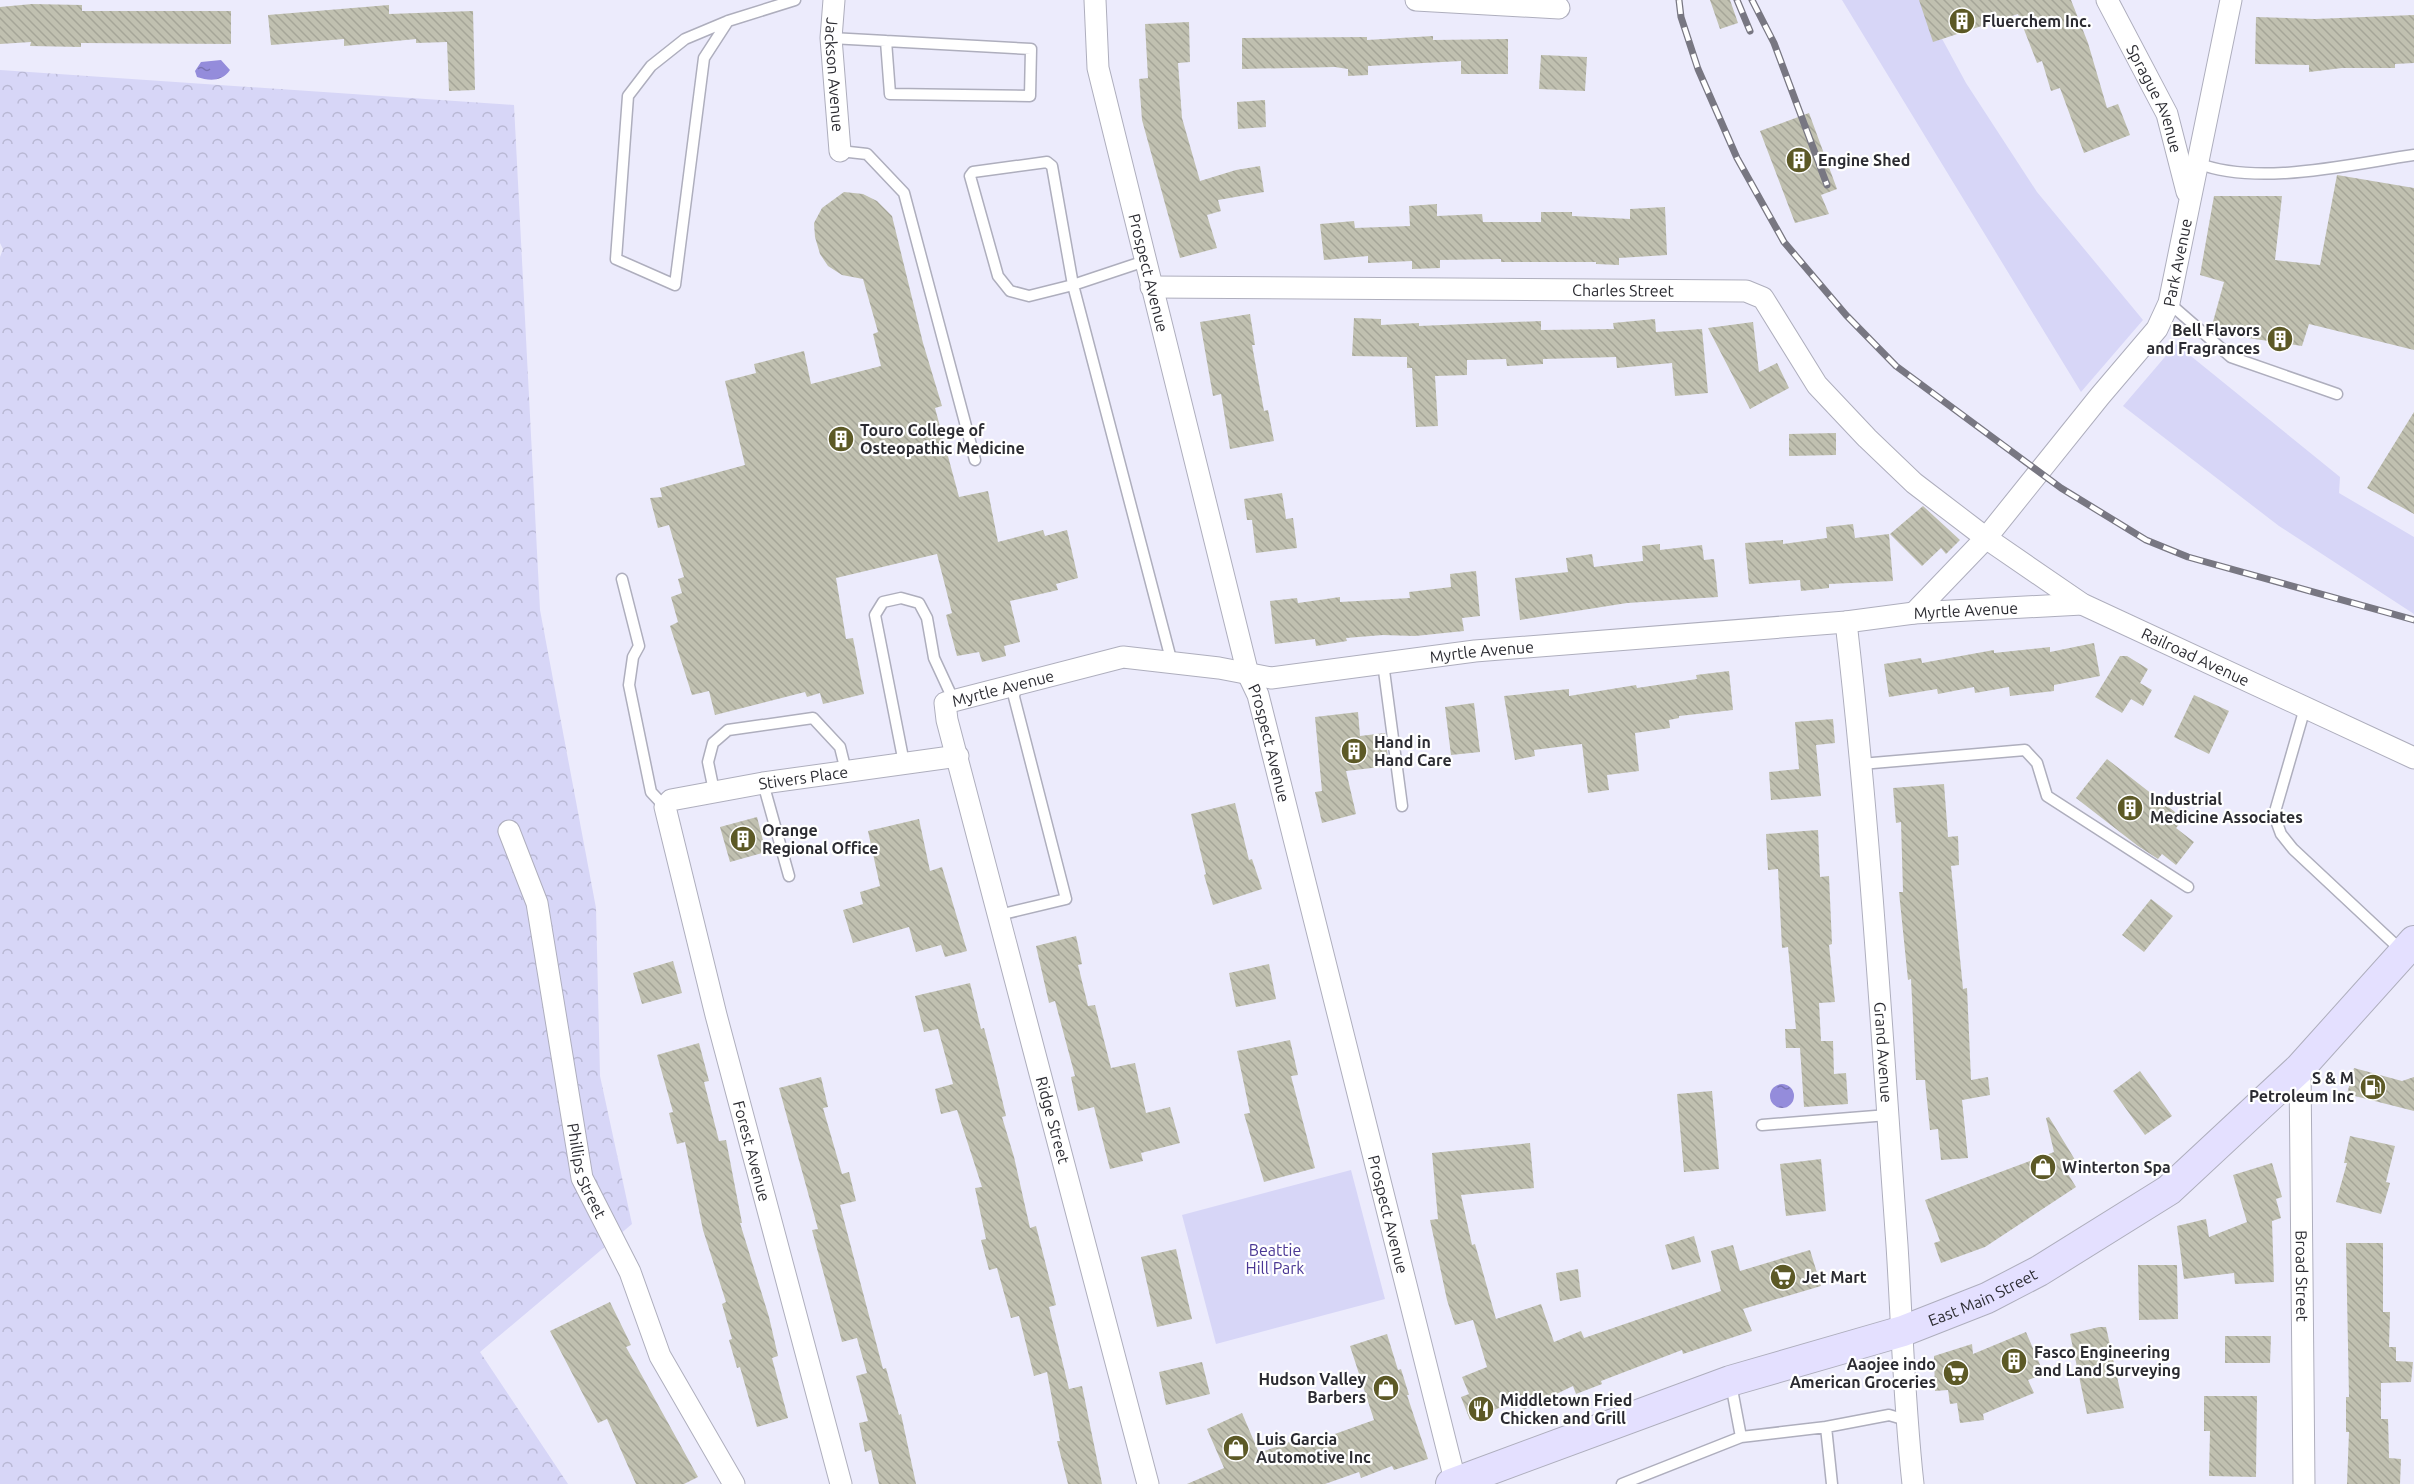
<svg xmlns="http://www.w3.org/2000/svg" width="2414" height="1484" font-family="Ubuntu,sans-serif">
	<defs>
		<pattern id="forest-crowns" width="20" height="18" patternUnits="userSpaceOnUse" patternTransform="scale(1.5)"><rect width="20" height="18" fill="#d7d6f7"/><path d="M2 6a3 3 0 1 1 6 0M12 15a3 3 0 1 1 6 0" fill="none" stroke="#b9b8d4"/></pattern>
		<pattern id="water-ripples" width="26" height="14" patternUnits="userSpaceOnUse" patternTransform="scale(1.5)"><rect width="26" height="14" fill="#948cdb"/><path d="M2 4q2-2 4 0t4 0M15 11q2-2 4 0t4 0" fill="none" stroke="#7973b2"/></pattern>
		<pattern id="building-back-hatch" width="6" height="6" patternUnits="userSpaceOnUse" patternTransform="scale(1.5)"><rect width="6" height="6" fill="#c0c0b0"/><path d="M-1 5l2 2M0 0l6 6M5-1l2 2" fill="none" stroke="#a5a598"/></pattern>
	</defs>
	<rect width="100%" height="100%" fill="#ecebfc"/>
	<path fill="url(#forest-crowns)" d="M0 70 514 105 540 610 596 908 600 1076 632 1224 480 1352 568 1484H0V257L3 249 0 243Z"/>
	<path fill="#d7d6f7" d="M1842 0H1921L1966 83 2037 192 2143 320 2081 392Z
		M2176 344 2340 477 2339 493 2414 537V614L2279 526 2123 406Z
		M1351 1170 1385 1299 1216 1344 1182 1215Z"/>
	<path fill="url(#water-ripples)" d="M221 60 230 70C222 82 209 81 197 77L195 71 201 62Z
		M1770 1096a12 12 0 1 1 24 0a12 12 0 1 1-24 0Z"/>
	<path fill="url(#building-back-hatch)" d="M1710 0H1730L1738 23 1720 29Z
		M1919 0H2071L2088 43 2107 108 2118 104 2130 135 2084 153 2060 88 2051 91 2042 61 2037 63 2018 14 1933 42Z
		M32 4 82 5V11H231V44L81 43V47L30 46 31 42 0 44V7Z
		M389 5V14L473 11 475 90 449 91 447 42 416 43V39L344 46V39L271 45 268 15Z
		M2414 15V63L2395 64V68H2342L2309 72V65L2255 64 2256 17 2315 19Z
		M1189 22 1190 62 1178 63 1182 118 1200 181 1236 170 1260 166 1264 192 1218 200 1221 211 1207 215 1217 248 1180 258 1142 120 1139 79 1148 78 1145 24Z
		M1433 36V40L1508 39V74H1461V61L1368 66V75L1348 76V69L1335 67 1242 69V38L1367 37V40Z
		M1541 55 1587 57 1585 91 1539 89Z
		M1265 100 1266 127 1238 129 1237 102Z
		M1809 113 1837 189 1821 195 1829 214 1795 223 1760 131Z
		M2337 175 2414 188V350L2309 324 2302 346 2215 333 2211 329 2224 282 2200 275 2214 196H2282L2275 260 2320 265Z
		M844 192 863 194 877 201 892 216 923 343 942 406 935 408 959 497 988 491 998 542 1043 530 1045 536 1067 530 1078 578 1056 584 1058 590 1010 601 1020 642 1004 646 1006 656 982 662 979 652 957 656 946 615 952 613 937 554 836 578 846 639 853 638 864 694 823 704 820 693 807 697 805 692 715 715 709 691 692 695 670 626 678 622 671 597 682 593 678 579 684 577 669 525 658 528 650 498 662 497 660 488 745 465 725 381 756 373 754 364 804 351 811 384 881 366 873 334 878 332 863 279 842 275 828 266 820 254 815 237 814 223 822 208Z
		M1437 204V216L1482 214 1483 222H1541V212H1572V216L1630 219V209L1665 207 1667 255 1619 258V265L1596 264V262H1501V259L1440 260V268L1412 269V261L1368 263V256L1324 260 1320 224 1354 221 1355 228 1410 226 1409 206Z
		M1250 314 1255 345H1252L1264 411 1268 410 1274 441 1230 449 1221 394 1213 396 1200 322Z
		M1354 318 1381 319V325L1419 323V326L1541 321V330L1614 329 1613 323 1655 319 1656 332 1702 329 1708 393 1675 396 1672 363 1617 368 1616 357 1543 359V364L1507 366 1506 359 1467 360V375L1435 376 1438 426 1416 427 1412 368H1407V357L1352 356Z
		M1753 322 1759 372 1777 363 1789 388 1750 409 1708 328Z
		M2414 412V514L2367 488Z
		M1836 433V455L1789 456V434Z
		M1282 493 1286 519 1293 518 1297 548 1256 553 1252 520H1247L1244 499Z
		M1923 506 1960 540 1946 554 1941 548 1922 566 1890 534Z
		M1853 524 1855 538 1889 534 1893 581 1829 584V588L1801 591 1800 580 1749 584 1745 543 1783 540V544L1827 538 1826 527Z
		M1660 544V550L1702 545 1704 560 1714 559 1718 597 1627 603 1520 620 1515 578 1568 572 1566 558 1592 554 1594 567 1643 561 1642 546Z
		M1476 571 1480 616 1462 618 1464 631 1415 636 1383 635 1346 638 1347 641 1316 646 1315 639 1275 644 1270 601 1297 598 1298 603 1340 597V602L1410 598 1409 592 1451 587 1450 574Z
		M2094 643 2100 676 2054 685V691L2010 696 2009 687 1975 693 1974 687 1938 694 1937 689 1889 697 1884 664 1921 658 1922 663 1994 650V653L2050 647V652Z
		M2120 656H2127L2148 669 2140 683 2152 690 2143 706 2131 699 2122 713 2095 697Z
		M1729 671 1733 710 1679 716V718L1669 720 1670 728 1635 733 1639 771 1607 775 1609 790 1588 793 1582 744 1534 750 1535 756 1515 760 1504 696 1569 689V696L1636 685 1637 688 1697 679 1696 675Z
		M2194 695 2229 711 2209 754 2174 737Z
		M1474 703 1480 752 1451 755 1445 707Z
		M1358 712 1360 736 1385 733 1389 766 1346 771 1356 814 1322 823 1315 792 1322 791 1315 717Z
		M1833 719 1835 743 1816 745 1821 796 1771 800 1769 772 1799 769 1795 722Z
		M2107 759 2184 819 2176 828 2194 842 2176 865 2162 854 2158 859 2138 846 2076 798Z
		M1944 784 1948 837 1958 836 1959 865 1951 866 1963 989 1967 988 1971 1080 1988 1077 1990 1095 1962 1100 1968 1158 1941 1160 1938 1129 1930 1130 1925 1080H1916L1911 979 1908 980 1899 892H1903L1901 822 1896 823 1893 788Z
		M1235 803 1249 860 1252 859 1262 889 1213 905 1204 875 1206 874 1191 814Z
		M757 817 766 852 730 862 720 827Z
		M919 819 930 871 942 867 967 951 945 957 941 945 916 952 909 927 853 943 843 910 863 904 860 892 880 886 868 831Z
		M1818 830 1820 877 1829 876 1832 944 1829 945 1835 1002 1819 1003 1821 1041H1833L1834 1074 1846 1073 1848 1104 1804 1107 1800 1048H1786L1785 1029H1796L1788 947 1782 948 1778 869 1768 870 1766 834Z
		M2151 899 2173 916 2144 952 2122 935Z
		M1076 936 1082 964 1078 965 1088 1006 1095 1005 1111 1068 1135 1063 1146 1113 1170 1107 1180 1143 1141 1153 1143 1161 1110 1169 1094 1107 1078 1111 1071 1077 1075 1076 1055 1001 1049 1003 1036 946Z
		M673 961 682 993 642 1004 633 973Z
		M1269 964 1276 999 1236 1007 1229 973Z
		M970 983 981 1029 984 1028 995 1070 1006 1116 1002 1117 1014 1157 1030 1228 1036 1226 1056 1305 1049 1307 1069 1389 1082 1386 1102 1484H1068L1057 1441H1060L1047 1372 1034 1376 1019 1316 1011 1318 997 1268 989 1270 981 1240 986 1239 975 1188 982 1187 957 1110 941 1114 935 1089 953 1084 938 1029 924 1032 915 996Z
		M1290 1040 1298 1075 1291 1076 1315 1168 1264 1182 1244 1114 1250 1113 1237 1051Z
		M699 1043 709 1081 704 1082 719 1141 726 1140 742 1223H740L769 1317 778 1356 772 1358 788 1418 757 1427 740 1367 737 1368 729 1340 732 1339 722 1304 726 1302 703 1230 685 1142 677 1144 669 1113 673 1112 657 1055Z
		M2354 1068 2402 1081 2414 1077V1111L2347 1094Z
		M2140 1071 2172 1116 2145 1135 2113 1091Z
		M821 1077 828 1107 823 1108 842 1174 849 1172 856 1201 840 1205 883 1369 886 1368 899 1415 901 1414 916 1484H879L871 1450 865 1452 859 1423 868 1421 856 1376 867 1373 857 1338 842 1342 812 1230 818 1229 779 1088Z
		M1712 1091 1719 1169 1684 1172 1677 1094Z
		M2049 1117 2080 1168 2068 1174 2076 1187 1985 1247 1941 1263 1934 1243 1940 1241 1925 1200 2054 1152 2046 1118Z
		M2350 1136 2395 1146 2386 1182 2390 1183 2381 1214 2336 1202 2347 1163H2344Z
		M1530 1143 1534 1188 1461 1195 1472 1245 1475 1244 1496 1319 1541 1304 1554 1342 1581 1331 1584 1338 1721 1291 1711 1251 1733 1245 1740 1271 1810 1250 1821 1286 1743 1309 1752 1331 1683 1354 1682 1350 1601 1381 1602 1384 1576 1394 1573 1386 1523 1410 1518 1400 1470 1420 1461 1397 1469 1394 1462 1377 1487 1367 1473 1320 1455 1325 1447 1300 1430 1220 1438 1219 1432 1153Z
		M1821 1159 1826 1211 1786 1216 1780 1164Z
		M2272 1163 2282 1197 2276 1199 2281 1218 2272 1221 2274 1282 2235 1284 2234 1273 2184 1279 2177 1226 2206 1219 2209 1237 2247 1222 2233 1175Z
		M1694 1236 1701 1262 1672 1270 1665 1245Z
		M2346 1243H2383V1312H2390L2389 1347H2396V1361L2413 1362 2411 1382 2381 1383V1419H2388L2389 1458 2401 1459 2400 1484H2347L2349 1432H2346V1397H2349Z
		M1176 1249 1192 1319 1157 1327 1141 1257Z
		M2138 1265H2177L2178 1319 2139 1320Z
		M1578 1269 1581 1297 1560 1301 1556 1273Z
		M610 1302 631 1345 626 1347 698 1477 684 1484H636L607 1419 598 1423 550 1331Z
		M2099 1327H2106L2124 1408 2087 1414 2070 1334Z
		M2026 1332 2044 1374 2028 1380 2034 1393 1983 1414 1984 1420 1960 1423 1957 1403 1950 1404 1948 1390 1935 1391 1934 1356 1972 1344 1973 1354Z
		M1387 1334 1398 1370 1401 1369 1409 1395H1407L1428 1459 1394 1470 1392 1466 1361 1478 1359 1472 1325 1484H1187L1224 1468 1207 1429 1242 1413 1259 1453 1301 1438 1304 1445 1374 1420 1350 1346Z
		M2225 1336H2271L2270 1363H2225Z
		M1202 1362 1210 1394 1166 1405 1159 1372Z
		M2204 1396H2257L2256 1477 2209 1476 2210 1431H2204Z"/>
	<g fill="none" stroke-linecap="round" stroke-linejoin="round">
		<defs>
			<path id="service" d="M728 21 704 58 675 285 616 259 628 96 651 66 685 39 728 21 795 0
				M831 38 1031 49 1030 96 890 94 886 41
				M840 151 867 154 904 193 975 460
				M2197 163C2259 187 2350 164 2414 155
				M1145 261 1073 285 1029 296 1010 291 998 276 970 176 973 172 1047 162 1052 166 1073 285 1172 663
				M2169 303 2231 357 2337 394
				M622 579 639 646 633 657 629 685 651 792 665 807
				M1383 663 1402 806
				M2305 708 2274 815 2281 834 2293 849 2402 951
				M904 763 875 615 883 602 901 598 919 603 927 618 934 658 953 699
				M1861 764 2025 750 2037 763 2047 796 2188 887
				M763 783 789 876
				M714 791 708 762 713 743 728 730 813 718 840 747 846 771
				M999 915 1066 899 1014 697 1016 685
				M1762 1125 1888 1115
				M1741 1437 1826 1427
				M1622 1484 1741 1437 1731 1384
				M1832 1484 1826 1427 1889 1415 1906 1420"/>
			<g id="minor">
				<path id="s1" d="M834 0 831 38 840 151"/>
				<path id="s2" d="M1095 0 1098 68 1248 674 1258 695 1456 1484"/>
				<path d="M1416 0 1559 8"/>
				<path id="s3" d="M2107 0 2167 114 2187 192"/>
				<path id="s4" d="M1151 287 1746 291 1763 298 1817 385 1867 438 1914 483 1986 538 2082 604 2414 758"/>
				<path id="s5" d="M1914 613 1986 538 2100 396 2157 329 2169 303 2231 0"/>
				<path id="s6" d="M1846 622C1870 829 1882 1037 1897 1245 1902 1324 1904 1404 1913 1484"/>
				<path id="s7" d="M509 831 537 903 582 1178 630 1272 660 1356 734 1484"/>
				<path id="s8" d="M2300 1068 2304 1484"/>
				<path id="s9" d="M841 1484 716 1015 665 807 671 800 763 783 958 756"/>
				<path id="s10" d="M1148 1484 947 720 945 703 1123 657 1219 668 1271 678 1475 651 1846 622 1914 613 2082 604"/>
			</g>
			<g id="secondary">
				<path id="s11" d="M1451 1484 1730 1381 1903 1331 1987 1298 2039 1271 2169 1190 2300 1068 2414 941"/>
			</g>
		</defs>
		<use href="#service" stroke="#aeaebd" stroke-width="13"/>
		<use href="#minor" stroke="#aeaebd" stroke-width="23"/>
		<use href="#secondary" stroke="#aeaebd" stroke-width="32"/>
		<use href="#service" stroke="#fff" stroke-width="10"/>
		<use href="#minor" stroke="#fff" stroke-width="21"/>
		<use href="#secondary" stroke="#e4e0ff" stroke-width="30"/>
		<defs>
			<path id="rail" d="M1679 0 1681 17 1698 69 1737 158 1784 242 1846 315 1896 366 2061 488 2146 540 2188 557 2414 620
				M1737 0 1750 31
				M1752 0 1774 43 1827 185"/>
		</defs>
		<use href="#rail" stroke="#787782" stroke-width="7"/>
		<use href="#rail" stroke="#fff" stroke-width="4.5" stroke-dasharray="14" stroke-linecap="butt"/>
	</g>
	<defs>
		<symbol id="building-disc" viewBox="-11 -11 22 22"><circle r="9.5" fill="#5c5926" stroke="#fff"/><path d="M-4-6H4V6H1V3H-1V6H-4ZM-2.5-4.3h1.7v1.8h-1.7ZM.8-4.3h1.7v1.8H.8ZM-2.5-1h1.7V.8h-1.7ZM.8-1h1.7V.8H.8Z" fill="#fff"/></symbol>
		<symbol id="fuel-disc" viewBox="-11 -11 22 22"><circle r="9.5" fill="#5c5926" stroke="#fff"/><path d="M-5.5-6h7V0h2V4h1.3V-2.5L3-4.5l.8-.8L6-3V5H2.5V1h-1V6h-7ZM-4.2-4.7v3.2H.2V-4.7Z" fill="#fff"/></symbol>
		<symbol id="shop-disc" viewBox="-11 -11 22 22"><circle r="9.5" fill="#5c5926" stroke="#fff"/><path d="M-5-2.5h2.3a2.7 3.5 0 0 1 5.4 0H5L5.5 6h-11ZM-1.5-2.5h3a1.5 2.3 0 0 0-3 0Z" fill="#fff"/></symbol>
		<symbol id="supermarket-disc" viewBox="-11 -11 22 22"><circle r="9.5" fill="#5c5926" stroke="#fff"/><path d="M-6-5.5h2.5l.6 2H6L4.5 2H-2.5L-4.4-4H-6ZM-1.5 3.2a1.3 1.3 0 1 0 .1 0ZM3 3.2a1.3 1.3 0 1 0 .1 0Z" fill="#fff"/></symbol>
		<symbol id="restaurant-disc" viewBox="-11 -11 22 22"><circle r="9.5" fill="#5c5926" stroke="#fff"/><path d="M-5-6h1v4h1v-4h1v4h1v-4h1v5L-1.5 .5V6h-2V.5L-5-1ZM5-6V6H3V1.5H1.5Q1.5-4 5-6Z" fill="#fff"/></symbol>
	</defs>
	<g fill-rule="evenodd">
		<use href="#building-disc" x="1947" y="6" width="30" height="30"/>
		<use href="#building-disc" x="1784" y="145" width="30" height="30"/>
		<use href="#building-disc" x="2265" y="324" width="30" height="30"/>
		<use href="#building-disc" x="826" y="424" width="30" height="30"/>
		<use href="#building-disc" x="1339" y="736" width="30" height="30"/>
		<use href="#building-disc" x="2115" y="793" width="30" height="30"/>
		<use href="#building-disc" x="728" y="824" width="30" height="30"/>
		<use href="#fuel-disc" x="2358" y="1072" width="30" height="30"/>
		<use href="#shop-disc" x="2028" y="1152" width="30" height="30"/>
		<use href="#supermarket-disc" x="1768" y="1262" width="30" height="30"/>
		<use href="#building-disc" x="1999" y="1346" width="30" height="30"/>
		<use href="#supermarket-disc" x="1941" y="1358" width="30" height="30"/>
		<use href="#shop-disc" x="1371" y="1373" width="30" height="30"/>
		<use href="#restaurant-disc" x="1466" y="1394" width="30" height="30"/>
		<use href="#shop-disc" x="1221" y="1433" width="30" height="30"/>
	</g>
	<g text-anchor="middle" stroke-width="4.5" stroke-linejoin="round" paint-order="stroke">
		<g font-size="16" font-weight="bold" fill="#2c2c32" stroke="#fff" text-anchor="start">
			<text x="1982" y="27">Fluerchem Inc.</text>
			<text x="1818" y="166">Engine Shed</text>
			<text x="2260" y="336" text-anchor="end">Bell Flavors<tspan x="2260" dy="18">and Fragrances</tspan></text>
			<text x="860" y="436">Touro College of<tspan x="860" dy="18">Osteopathic Medicine</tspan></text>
			<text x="1374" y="748">Hand in<tspan x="1374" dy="18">Hand Care</tspan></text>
			<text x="2150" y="805">Industrial<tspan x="2150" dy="18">Medicine Associates</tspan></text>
			<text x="762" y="836">Orange<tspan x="762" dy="18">Regional Office</tspan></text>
			<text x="2354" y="1084" text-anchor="end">S &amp; M<tspan x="2354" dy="18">Petroleum Inc</tspan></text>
			<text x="2062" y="1173">Winterton Spa</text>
			<text x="1802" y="1283">Jet Mart</text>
			<text x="2034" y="1358">Fasco Engineering<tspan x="2034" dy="18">and Land Surveying</tspan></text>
			<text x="1936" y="1370" text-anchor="end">Aaojee indo<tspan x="1936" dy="18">American Groceries</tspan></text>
			<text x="1366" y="1385" text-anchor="end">Hudson Valley<tspan x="1366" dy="18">Barbers</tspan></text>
			<text x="1500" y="1406">Middletown Fried<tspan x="1500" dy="18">Chicken and Grill</tspan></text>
			<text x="1256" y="1445">Luis Garcia<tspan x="1256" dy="18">Automotive Inc</tspan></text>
		</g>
		<g font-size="16" fill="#2c2c32" stroke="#fff">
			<text dy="6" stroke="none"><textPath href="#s1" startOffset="75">Jackson Avenue</textPath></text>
			<text dy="6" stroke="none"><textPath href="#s3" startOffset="110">Sprague Avenue</textPath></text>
			<text dy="6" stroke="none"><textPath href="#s5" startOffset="444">Park Avenue</textPath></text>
			<text dy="6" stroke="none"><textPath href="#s2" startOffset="279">Prospect Avenue</textPath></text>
			<text dy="6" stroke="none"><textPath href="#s4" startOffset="472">Charles Street</textPath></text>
			<text dy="6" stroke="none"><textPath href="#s10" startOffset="1839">Myrtle Avenue</textPath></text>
			<text dy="6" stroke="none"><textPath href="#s10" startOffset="1353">Myrtle Avenue</textPath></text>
			<text dy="6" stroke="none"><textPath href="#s4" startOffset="1186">Railroad Avenue</textPath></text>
			<text dy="6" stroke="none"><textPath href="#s10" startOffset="867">Myrtle Avenue</textPath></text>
			<text dy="6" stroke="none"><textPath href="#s2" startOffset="765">Prospect Avenue</textPath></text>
			<text dy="6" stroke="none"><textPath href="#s9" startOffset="843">Stivers Place</textPath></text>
			<text dy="6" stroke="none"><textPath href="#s6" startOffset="432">Grand Avenue</textPath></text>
			<text transform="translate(1053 1120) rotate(75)" y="6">Ridge Street</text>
			<text transform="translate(752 1151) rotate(75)" y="6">Forest Avenue</text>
			<text dy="6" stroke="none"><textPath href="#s7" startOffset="350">Phillips Street</textPath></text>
			<text dy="6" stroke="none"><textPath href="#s2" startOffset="1251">Prospect Avenue</textPath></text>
			<text dy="6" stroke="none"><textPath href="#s8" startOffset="208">Broad Street</textPath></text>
			<text dy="6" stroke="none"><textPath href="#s11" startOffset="564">East Main Street</textPath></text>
		</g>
		<g font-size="16" fill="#4a3794" stroke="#fff">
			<text x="1275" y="1256">Beattie<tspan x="1275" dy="18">Hill Park</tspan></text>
		</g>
	</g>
</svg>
